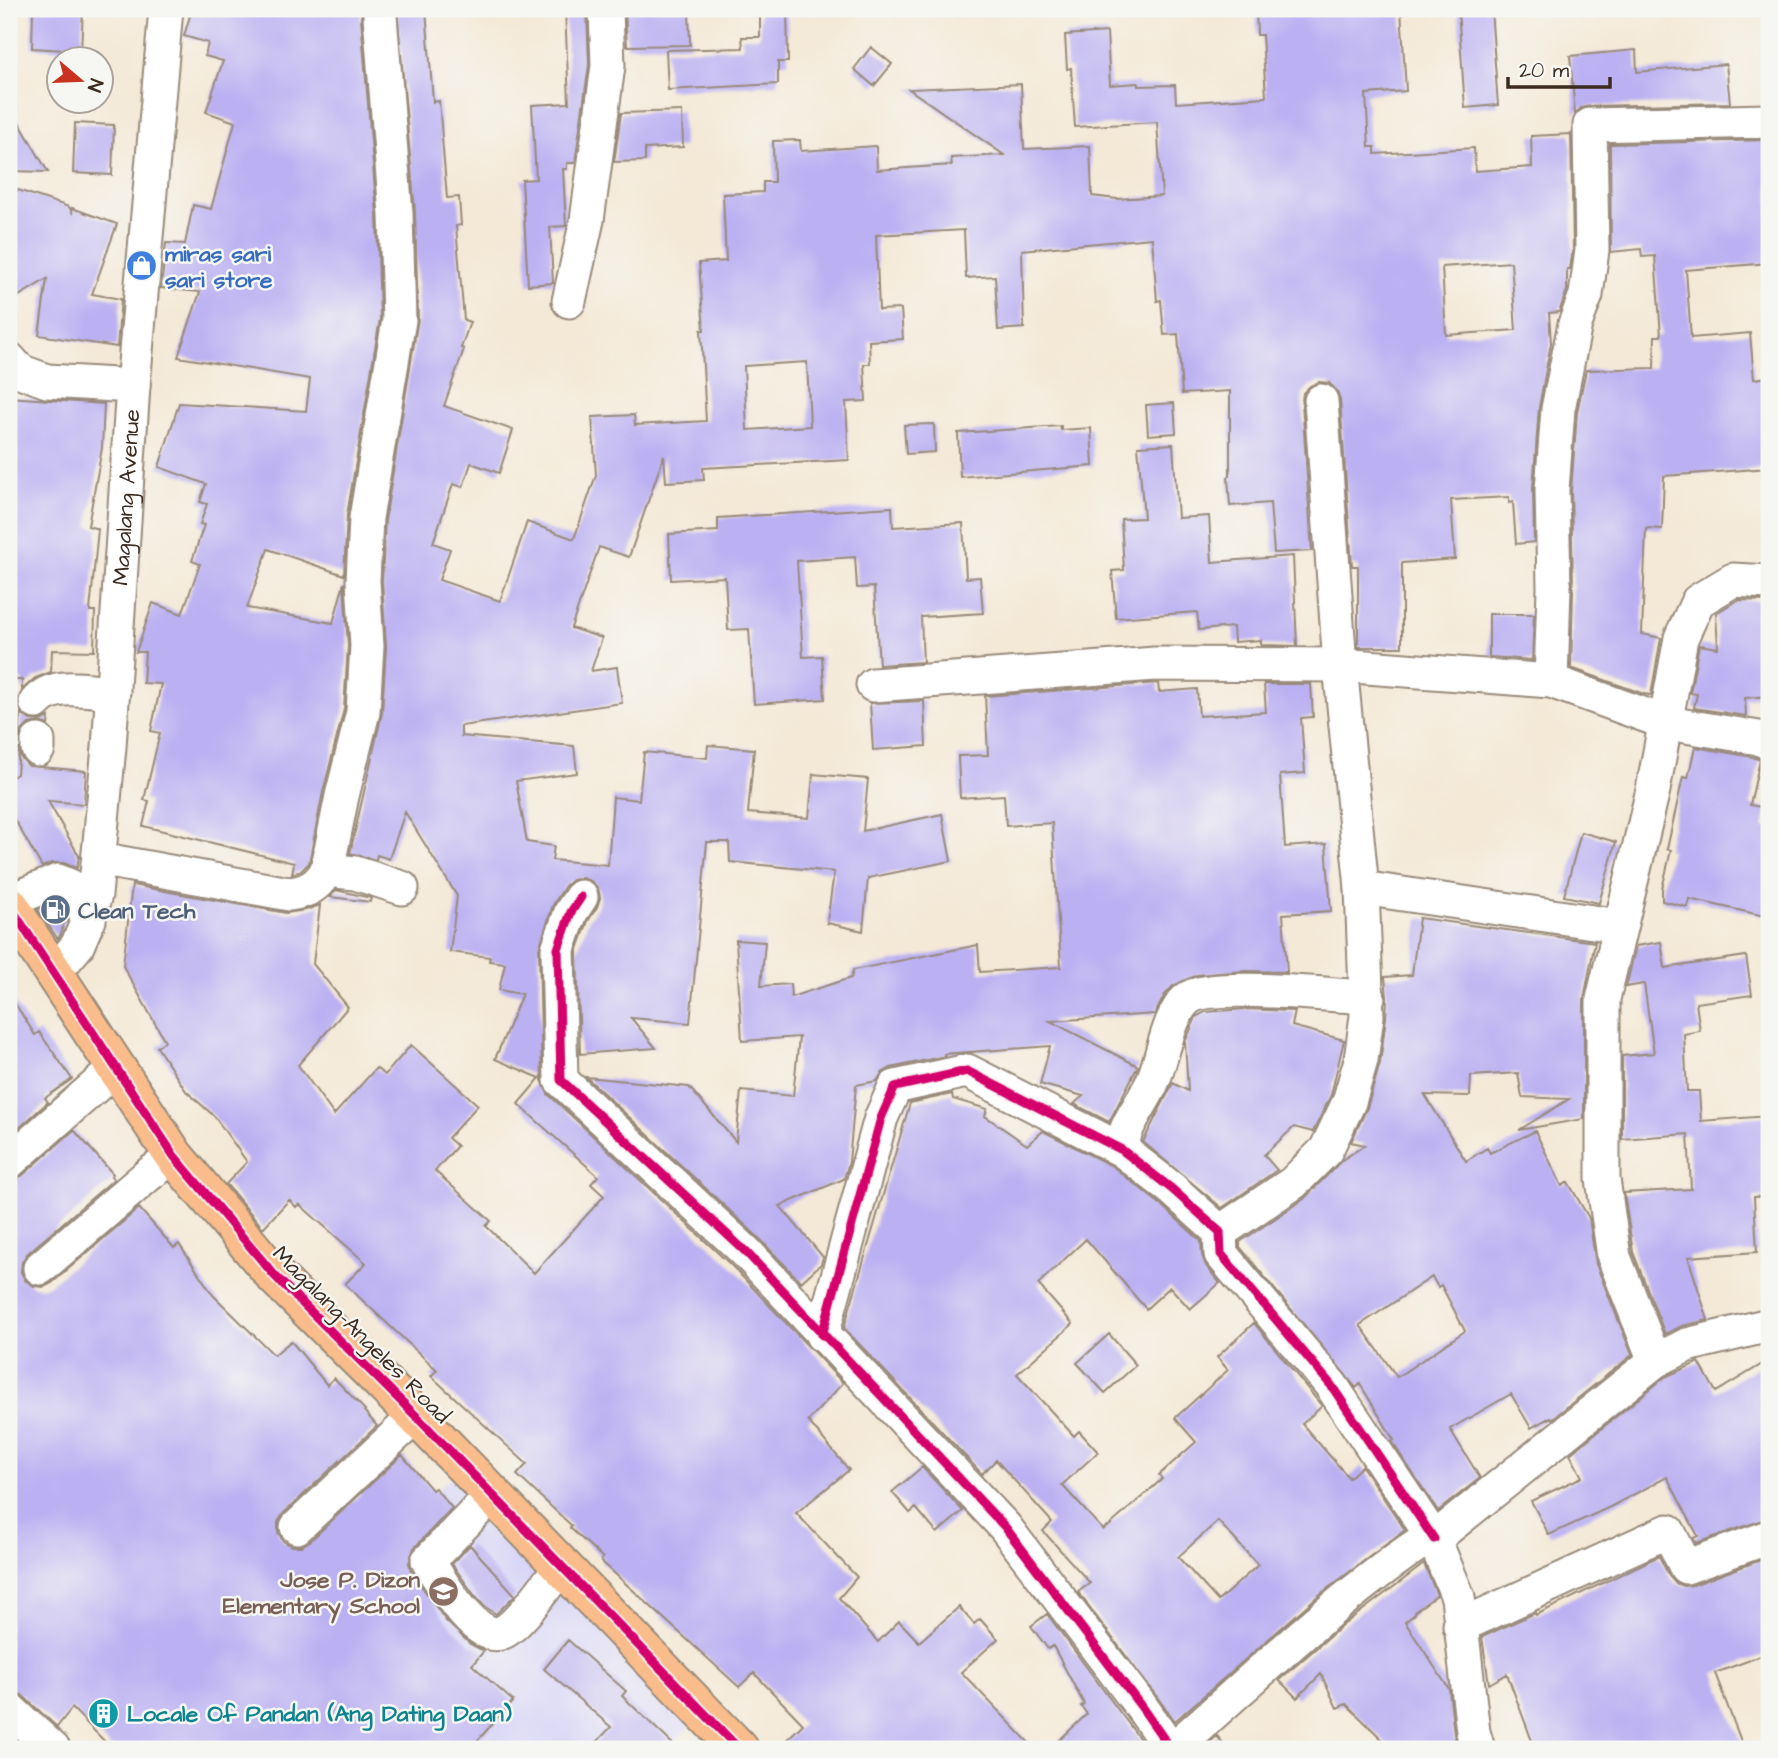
<svg xmlns="http://www.w3.org/2000/svg" width="1778" height="1758" font-family="'Architects Daughter',sans-serif">
	<rect width="100%" height="100%" fill="#f6f6f2"/>
	<filter id="ink" filterUnits="userSpaceOnUse"><feTurbulence type="fractalNoise" baseFrequency=".0143" numOctaves="2"/><feDisplacementMap in="SourceGraphic" scale="14" xChannelSelector="R" yChannelSelector="G"/><feConvolveMatrix kernelMatrix="1 2 1 2 8 2 1 2 1" color-interpolation-filters="sRGB"/></filter>
	<filter id="wash" filterUnits="userSpaceOnUse"><feTurbulence type="fractalNoise" baseFrequency=".00686" numOctaves="4" result="noise"/><feDisplacementMap in="SourceGraphic" scale="28" xChannelSelector="R" yChannelSelector="G"/><feGaussianBlur stdDeviation="1.57" result="paint"/><feColorMatrix in="noise" values="0 0 0 0 0 0 0 0 0 0 0 0 0 0 0 0 0 1.4 0 .05"/><feComposite in="paint" operator="in"/></filter>
	<g filter="url(#wash)">
		<rect width="100%" height="100%" fill="#f4e9d7"/>
		<path fill="#d9d6f7" d="M453 1476 693 1724 666 1749H223L187 1709Z"/>
		<g id="blocks">
			<path fill="#bbb0f2" fill-rule="evenodd" d="M33 9H83L81 51 32 48Z
				M192 9H362L361 18 377 215 380 319 347 515 344 575 268 549 247 608 333 623 344 583 348 646 344 709 323 792 309 863 301 871 292 874 294 863 143 826 149 801 144 800 160 733 151 731 161 684 143 683 145 652H136L153 603 182 614 200 564 192 561 204 525 200 524 207 504 200 502 206 484 159 467 179 403 306 411 310 379 178 357 200 292 161 288 166 243 185 244 193 205 211 209 235 122 206 112 223 61 205 56 208 43 184 36Z
				M397 9H426L433 102 439 101 447 198 459 197 461 225 456 226 464 320 470 322 461 348 464 349 444 406 513 430 499 473 471 463 463 487 453 484 433 543 450 549 439 580 500 601 527 522 574 539 596 475 592 417 634 415 635 425 706 421 701 330H704L699 263 726 261 723 194 763 192V182H774L773 141 800 140 801 151 876 146 877 170 952 165 951 158 1004 155 909 89 1021 84 1024 149 1090 146 1092 196 1117 199 1162 196 1157 122 1075 127 1071 68 1067 69 1065 35 1107 32 1110 85 1138 83V86L1175 85 1176 103 1266 97 1262 35H1257L1256 9H1401L1406 91 1366 94 1369 147H1375V154L1474 148 1475 171 1532 167 1531 136 1571 134 1573 249 1570 269H1567V290L1559 312 1549 313 1551 343 1539 407 1533 489 1534 542 1516 544 1513 502 1509 503V497L1451 500 1455 559 1402 563V647H1358V566H1352L1340 400 1337 391 1329 383 1319 382 1310 386 1303 393 1302 402 1312 551 1274 553 1270 503 1230 506 1228 477 1230 476V391L1182 394 1178 334 1164 335 1161 300 1157 301 1152 238 1022 250 1024 328 998 330 995 276 966 278 964 230 876 235 879 310 901 309 903 339 869 341 870 364H864L866 401 846 402 849 460 703 468 704 480 666 482 664 455 629 557 599 547 571 628 602 638 591 671 617 667 622 703 461 726V736L574 746 577 773 516 781 527 842 554 846 552 860 608 865 613 797 639 800 644 752 707 758 708 745 754 749 748 813 809 818 813 774 868 779 863 831 942 814 951 861 868 878 863 931 827 923 834 872 730 862 729 842H707L690 1023 631 1018 656 1048 580 1054 577 952 588 921 597 907 600 898 598 888 591 881 582 878 572 880 565 886 553 905 539 949 542 1080 548 1094 732 1266 843 1383 808 1421 849 1470 796 1513 857 1577 839 1598 878 1642 899 1621 919 1642 959 1607 974 1624 980 1619 998 1639 961 1672 1035 1749H777L803 1724 754 1673 739 1687 601 1561 603 1558 570 1528 572 1526 517 1475 527 1464 431 1376 437 1370 345 1284 366 1263 299 1204 296 1207 289 1200 263 1228 226 1184 247 1162 214 1116 186 1091 157 1047 165 1041 123 966 132 885 286 913 306 910 320 905 313 964 348 1007 298 1065 334 1115 376 1068 385 1075 411 1045 478 1105 448 1138 457 1146 435 1171 491 1221 486 1226 534 1273 604 1196 591 1184 598 1176 518 1104 540 1078 495 1059 522 994 499 990 505 963 489 961 490 957 450 952 457 896 405 812 389 859 377 855 376 860 350 853 382 713 386 647 382 581 385 520 418 319 415 212ZM1511 262 1516 330 1446 335 1442 267ZM807 362 810 426 747 430 744 366Z
				M565 9H587L589 65 575 163H567V169H563L566 226 550 227 553 283 528 285 522 180 536 179 532 105 569 103Z
				M625 9H689L690 45 627 46Z
				M760 9H787L788 62H778V84L668 90 666 50 743 48 742 37H760Z
				M1458 9H1491L1498 105 1465 108Z
				M871 47 892 64 874 86 854 69Z
				M1636 50 1637 72 1726 64 1730 103 1590 106 1581 108 1575 114 1570 56Z
				M9 105 48 172 9 171Z
				M682 111 683 147 645 149V161L614 162 621 113Z
				M75 123 114 125 112 175 73 173Z
				M1769 140V263L1686 270 1691 338 1750 333 1754 379 1769 377V468L1664 476 1662 529 1646 528 1642 634 1661 638 1651 695 1644 694 1571 668 1573 589 1571 491 1577 412 1586 370 1654 368 1655 336H1661L1655 256 1642 257 1641 249 1611 252 1610 144Z
				M9 187 69 207 72 212V208L117 224 92 294 121 299 117 347 39 335 47 279 9 302Z
				M9 397 104 404 102 448 88 526 98 529 90 611H95L94 651 52 650 51 672 35 678 22 690V680H9Z
				M1174 403 1176 433 1148 435 1146 405Z
				M934 424 935 452 906 454 904 425Z
				M1061 426V430L1091 428 1093 466 960 477 958 433Z
				M1173 444 1178 518 1209 516 1212 562 1293 556 1297 646 1261 645V640L1234 642 1233 627 1199 630 1197 612 1116 618 1112 571 1124 570 1121 519 1144 518 1138 446Z
				M892 507 893 527 963 523 966 578 980 577 983 613 921 617 923 662 879 665 874 587 857 588 855 557 797 561 803 657 822 656 825 699 754 704 749 629 728 630 725 577 671 580 669 534 718 531V518Z
				M1738 600 1769 601V696L1745 698 1746 716 1694 708 1697 694 1690 693 1699 645 1718 648 1716 613Z
				M1489 614H1534L1532 660 1489 657Z
				M1158 683 1159 692 1197 689 1199 716 1266 712 1264 684H1311L1313 717 1301 718 1305 773 1280 775 1285 847 1326 844 1331 911 1283 914 1287 972 1245 971 1197 975 1173 986 1164 996 1155 1014 1050 1021 1138 1066 1109 1122 1074 1104 1083 1096 1040 1084 1050 1046 944 1054 945 1056 891 1068 882 1073 877 1081 856 1085 849 1162 844 1179 780 1206 823 1257 821 1264 801 1282 759 1238 586 1077 689 1087 736 1142 741 1091 793 1096 799 1037 742 1041 736 940 765 942 761 986 790 984 791 997 851 978 853 970 978 945 980 972 1061 967 1052 823 1006 826 1004 795 960 798 958 756 988 755 985 696Z
				M924 701 926 746 873 750 870 703Z
				M21 713 30 720 40 721 49 717 48 725 39 722 29 724 22 731 19 739Z
				M1695 747 1753 757 1760 760 1750 805 1767 808 1763 827 1769 828V917L1689 899 1687 907 1662 901V889L1671 850 1667 849 1683 777 1688 778Z
				M19 748 21 758 29 766 86 771 84 804 48 801 79 856 77 868 64 863H52L42 867 9 810V779L17 774Z
				M1581 832 1616 842 1599 903 1564 896Z
				M336 890 371 898 370 902 330 897Z
				M57 902 65 917 61 934 58 939 38 910Z
				M1419 918 1595 942 1584 999V1119L1519 1130 1569 1099 1522 1097 1518 1073 1471 1076 1470 1096 1425 1095 1466 1161 1487 1148 1490 1153 1535 1131 1562 1186 1568 1182 1589 1218 1596 1264 1632 1355 1552 1419 1551 1417 1531 1428 1511 1394 1450 1429 1480 1478 1438 1511 1392 1442 1394 1440 1360 1384 1356 1388 1240 1247V1242L1304 1199 1342 1160 1365 1145 1351 1142 1367 1108 1380 1063 1386 1018 1387 997 1385 977 1412 975ZM1432 1277 1438 1287 1441 1285 1465 1331 1397 1377 1360 1325Z
				M1661 942 1665 968 1746 956 1752 995 1696 1003 1700 1031 1684 1034 1687 1091H1699L1701 1121 1769 1116V1196L1754 1197 1757 1252 1688 1257 1708 1320 1682 1326 1665 1334 1633 1252 1624 1193 1691 1189 1688 1134 1622 1139V1056L1654 1053 1644 984 1626 987 1636 946Z
				M9 994 35 1035 39 1032 72 1079 45 1098 48 1102 9 1137Z
				M1245 1009 1295 1011 1292 1026 1344 1040 1331 1095 1313 1132 1294 1127 1264 1155 1277 1170 1222 1208 1143 1142 1173 1083 1188 1091 1185 1042 1196 1017 1205 1012Z
				M952 1094 953 1099 987 1109 985 1116 1027 1145 1043 1131 1112 1166 1160 1204 1201 1241 1202 1255 1206 1266 1220 1283 1190 1309 1170 1287 1146 1309 1086 1239 1038 1284 1073 1324 1017 1374 1074 1436 1079 1431 1098 1452 1062 1485 1103 1530 1107 1526 1108 1527 1162 1479 1159 1475 1196 1442 1175 1418 1228 1370 1217 1357 1254 1323 1322 1406 1302 1424 1349 1478 1362 1466 1405 1530 1319 1595 1175 1721 1078 1592 1090 1583 1043 1531 1052 1522 996 1460 982 1474 844 1328 910 1103ZM1218 1521 1258 1565 1218 1601 1178 1557Z
				M74 1130 113 1174 111 1176 114 1179 27 1254 22 1262 21 1272 25 1280 34 1286 44 1287 52 1283 139 1208 174 1248 179 1244 213 1295 274 1355 291 1341 327 1385 334 1378 365 1410 364 1411 377 1426 284 1513 278 1522V1532L283 1541 292 1546H301L310 1541 402 1455 432 1490 435 1488 452 1508 414 1548 409 1563 411 1571 446 1621 470 1644 484 1651 472 1665 513 1701 470 1749H112L72 1708 57 1727 22 1695 9 1690V1181L22 1176Z
				M1109 1334 1136 1365 1105 1393 1077 1363Z
				M1769 1360V1518L1696 1543 1693 1538 1698 1536 1667 1477 1610 1507 1549 1535 1531 1501 1582 1477 1570 1454 1665 1377 1699 1362 1716 1392Z
				M922 1467 963 1511 937 1533 916 1508 910 1513 892 1492Z
				M470 1545 515 1595 496 1614 484 1606 475 1596 452 1564Z
				M1659 1556 1669 1576 1675 1583 1684 1586 1693 1585 1769 1557V1653L1715 1673 1744 1749H1535L1507 1674 1489 1684 1482 1637 1535 1613 1536 1615Z
				M1424 1564 1437 1595 1414 1612 1415 1614 1405 1622 1449 1689 1454 1734 1458 1749H1392L1346 1704 1337 1708 1321 1674 1297 1698 1279 1680 1343 1625Z
				M1047 1614 1142 1742 1135 1749H1050L1087 1714 1081 1706 1084 1704 1053 1646 1048 1649 1031 1626Z
				M568 1640 626 1691 622 1696 678 1749H590L611 1727 544 1669Z
				M1217 1736 1228 1749H1202Z"/>
		</g>
	</g>
	<g filter="url(#ink)">
		<use href="#blocks" fill-opacity="0" stroke="#988a7a" stroke-width="2"/>
		<g fill="none" stroke-linecap="round" stroke-linejoin="round">
			<defs>
				<g id="minor">
					<path d="M380 16 396 214 399 320 366 518 363 581 367 646 363 712 342 796 327 870 355 873 402 888"/>
					<path d="M569 301 587 220 608 66 606 9"/>
					<path d="M9 359 20 371 47 381 133 386"/>
					<path d="M1551 681 1554 588 1552 490 1558 409 1575 324 1586 295 1592 250 1590 125 1769 121"/>
					<path d="M873 685 1155 664 1340 665 1551 681 1667 723 1759 738 1769 743"/>
					<path d="M36 702C54 681 87 691 113 692"/>
					<path d="M38 741V749"/>
					<path d="M99 859 289 894C307 892 318 886 327 870"/>
					<path d="M1362 888 1620 926"/>
					<path d="M581 897 571 912 558 949 561 1080 746 1252 1005 1527 1140 1705 1171 1749"/>
					<path d="M9 901 58 881 70 886 89 920"/>
					<path id="s1" d="M53 974 77 946 87 923 95 895 109 747 133 386 166 9"/>
					<path d="M1122 1150C1123 1123 1145 1103 1154 1078 1163 1056 1169 1014 1187 999 1209 981 1335 996 1368 997"/>
					<path d="M9 1162 115 1069"/>
					<path d="M1220 1232 1293 1183 1326 1150 1349 1102 1361 1060 1367 1016 1362 888 1340 665 1321 401"/>
					<path d="M40 1268 148 1175 174 1156"/>
					<path d="M822 1335 881 1118 895 1087 967 1071 1122 1150 1172 1189 1220 1232 1221 1254 1331 1385 1434 1539"/>
					<path d="M1655 1361 1614 1257 1603 1179V999L1653 790 1681 638 1698 601 1733 580 1769 582"/>
					<path d="M492 1495 428 1561C440 1580 477 1645 503 1632 520 1624 548 1583 561 1566"/>
					<path d="M297 1527 416 1416"/>
					<path d="M1460 1626 1668 1531 1686 1567 1769 1537"/>
					<path d="M9 1709 53 1749"/>
					<path d="M1173 1749C1257 1676 1338 1596 1432 1535"/>
					<path d="M1478 1749 1473 1732 1458 1597 1434 1539 1655 1361 1687 1345 1769 1325"/>
				</g>
				<path id="major" d="M9 905 174 1156 275 1276 416 1416 739 1749"/>
			</defs>
			<use href="#minor" stroke="#988a7a" stroke-width="37"/>
			<use href="#major" stroke="#988a7a" stroke-width="42"/>
			<use href="#minor" stroke="#fff" stroke-width="33"/>
			<use href="#major" stroke="#f9bc8a" stroke-width="38"/>
			<defs>
				<path id="cycleway" d="M581 897 571 912 558 949 561 1080 746 1252 1005 1527 1140 1705 1171 1749
					M9 905 174 1156 275 1276 416 1416 739 1749
					M822 1335 881 1118 895 1087 967 1071 1122 1150 1172 1189 1220 1232 1221 1254 1331 1385 1434 1539"/>
			</defs>
			<use href="#cycleway" stroke="#f6f6f2" stroke-width="13"/>
			<use href="#cycleway" stroke="#d6006c" stroke-width="9"/>
		</g>
	</g>
	<defs>
		<symbol id="shop-disc" viewBox="-11 -11 22 22"><circle r="9.5" fill="#3f7fe0" stroke="#f6f6f2"/><path d="M-5-2.5h2.3a2.7 3.5 0 0 1 5.4 0H5L5.5 6h-11ZM-1.5-2.5h3a1.5 2.3 0 0 0-3 0Z" fill="#fff"/></symbol>
		<symbol id="fuel-disc" viewBox="-11 -11 22 22"><circle r="9.5" fill="#5c6f8a" stroke="#f6f6f2"/><path d="M-5.5-6h7V0h2V4h1.3V-2.5L3-4.5l.8-.8L6-3V5H2.5V1h-1V6h-7ZM-4.2-4.7v3.2H.2V-4.7Z" fill="#fff"/></symbol>
		<symbol id="school-disc" viewBox="-11 -11 22 22"><circle r="9.5" fill="#8d6e63" stroke="#f6f6f2"/><path d="M0-5L7-2L0 1L-7-2ZM-4 1L0 2.5L4 1V4Q0 6-4 4Z" fill="#fff"/></symbol>
		<symbol id="building-disc" viewBox="-11 -11 22 22"><circle r="9.5" fill="#0f9aa8" stroke="#f6f6f2"/><path d="M-4-6H4V6H1V3H-1V6H-4ZM-2.5-4.3h1.7v1.8h-1.7ZM.8-4.3h1.7v1.8H.8ZM-2.5-1h1.7V.8h-1.7ZM.8-1h1.7V.8H.8Z" fill="#fff"/></symbol>
	</defs>
	<g fill-rule="evenodd">
		<use href="#shop-disc" x="124" y="248" width="35" height="35"/>
		<use href="#fuel-disc" x="38" y="892" width="35" height="35"/>
		<use href="#school-disc" x="426" y="1574" width="35" height="35"/>
		<use href="#building-disc" x="86" y="1696" width="35" height="35"/>
	</g>
	<g text-anchor="middle" stroke-width="5" stroke-linejoin="round" paint-order="stroke">
		<g font-size="23" font-weight="bold" fill="#366cbe" stroke="#f6f6f2" text-anchor="start">
			<text x="165" y="261">miras sari<tspan x="165" dy="26">sari store</tspan></text>
		</g>
		<g font-size="23" fill="#3b2a1e" stroke="#f6f6f2">
			<text dy="8" stroke="none"><textPath href="#s1" startOffset="490">Magalang Avenue</textPath></text>
			<text transform="translate(362 1334) rotate(45)" y="8">Magalang-Angeles Road</text>
		</g>
		<g font-size="23" font-weight="bold" fill="#4e5e75" stroke="#f6f6f2" text-anchor="start">
			<text x="78" y="918">Clean Tech</text>
		</g>
		<g font-size="23" font-weight="bold" fill="#785e54" stroke="#f6f6f2" text-anchor="end">
			<text x="420" y="1587">Jose P. Dizon<tspan x="420" dy="26">Elementary School</tspan></text>
		</g>
		<g font-size="23" font-weight="bold" fill="#0d838f" stroke="#f6f6f2" text-anchor="start">
			<text x="127" y="1721">Locale Of Pandan (Ang Dating Daan)</text>
		</g>
	</g>
	<rect width="1778" height="1758" fill="none" stroke="#f6f6f2" stroke-width="35"/>
	<g transform="translate(80 80) rotate(109)"><circle r="33" fill="#f6f6f2" stroke="#aba49d" stroke-width="2"/>
	<path d="M0-5L12 26L0 18L-12 26Z" fill="#c8321e"/>
	<text y="-10" font-size="19" font-weight="bold" text-anchor="middle" fill="#3b2a1e">N</text>
	</g>
	<path d="M1508 77v10h102v-10" fill="none" stroke="#3b2a1e" stroke-width="3.5"/>
	<text x="1519" y="77" font-size="21" fill="#3b2a1e" stroke="#f6f6f2" stroke-width="5" paint-order="stroke">20 m</text>
</svg>
